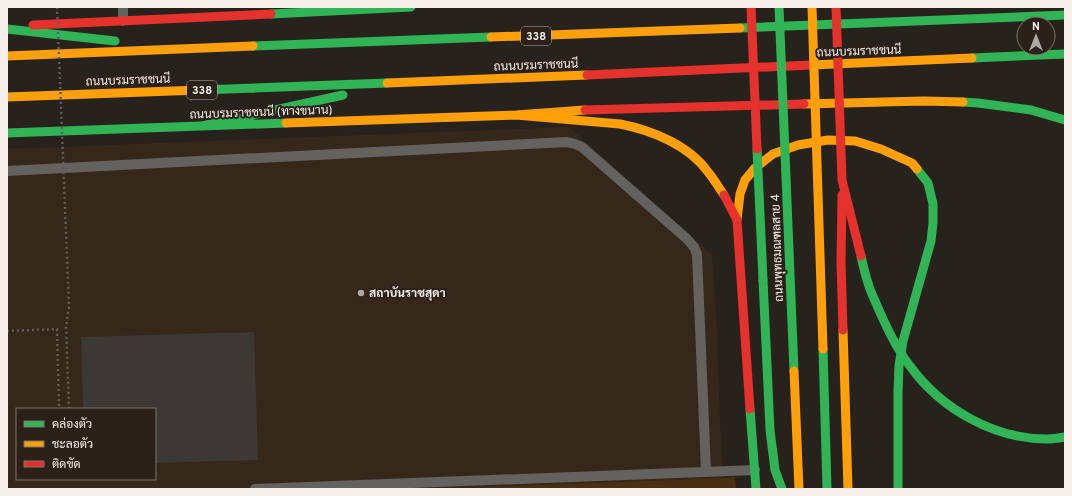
<svg xmlns="http://www.w3.org/2000/svg" width="1072" height="496" font-family="Overpass,Sarabun,sans-serif">
	<rect width="100%" height="100%" fill="#28221d"/>
	<path fill="#36271b" fill-rule="evenodd" d="M569 127 712 255 717 331 720 422 723 478 437 489H7V149ZM17 409H155V479H17Z"/>
	<path fill="#4b2f13" d="M735 477 736 489H437L723 478Z"/>
	<path fill="#3c3834" d="M254 332 258 460 155 463V409H83L81 337Z"/>
	<g fill="none" stroke-linecap="round" stroke-linejoin="round">
		<path stroke="#605e5a" stroke-width="2.5" stroke-dasharray="2 3" stroke-linecap="butt" d="M69 307 66 327 69 409
			M7 331 57 329 59 409"/>
		<path stroke="#64625f" stroke-width="10" d="M123 21V7
			M7 171 567 142 575 144 582 147 686 238 694 247 697 254 706 471
			M255 489 755 470"/>
		<path stroke="#30b455" stroke-width="9" d="M271 14 411 7
			M740 28 1065 15
			M7 29 115 41
			M253 46 491 37
			M972 58 1065 54
			M200 90 387 83
			M963 102 978 103 1031 110 1065 120
			M202 126 343 95
			M7 133 286 123
			M763 280 770 430 775 470 782 489
			M750 409 756 489
			M898 489V392L899 366 903 341 931 241 933 223V204L928 183 917 169"/>
		<path stroke="#ff9f0a" stroke-width="9" d="M491 37 740 28
			M7 56 253 46
			M811 65 972 58
			M387 83 587 75
			M7 97 200 90
			M804 104 924 101 963 102
			M516 115 620 124C651 130 689 145 708 172 714 179 719 188 724 195
			M286 123 516 115 585 110
			M737 220 740 194 745 180 755 168 773 154 798 145 828 140 855 141 881 149 912 163 917 169
			M843 330 848 489"/>
		<path stroke="#e5322d" stroke-width="9" d="M33 25 271 14
			M587 75 811 65
			M585 110 804 104
			M724 195 737 220 750 409
			M842 195 841 263 843 330"/>
		<path stroke="#605e5a" stroke-width="2.5" stroke-dasharray="2 3" stroke-linecap="butt" d="M57 7 69 307"/>
		<path stroke="#30b455" stroke-width="9" d="M779 7 794 371
			M757 149 763 280
			M861 256C863 265 865 274 868 283 870 291 875 300 878 308 887 328 896 348 910 366 941 409 994 439 1047 439 1053 439 1059 438 1065 437
			M823 349 827 489"/>
		<path stroke="#ff9f0a" stroke-width="9" d="M812 7 823 349
			M794 371 799 489"/>
		<path stroke="#e5322d" stroke-width="9" d="M751 7 757 149
			M836 7 842 180 861 256"/>
	</g>
	<circle fill="#afa8a2" stroke="#2c2119" stroke-width="1.5" cx="361" cy="293" r="4"/>
	<g text-anchor="middle" stroke-width="4" stroke-linejoin="round" paint-order="stroke">
		<g fill="#2c2119" stroke="#bab2ab" stroke-width="1">
			<rect x="521" y="27" width="30" height="18" rx="3"/>
			<rect x="187" y="81" width="30" height="18" rx="3"/>
		</g>
		<g font-size="11" font-weight="bold" fill="#f7f0ea">
			<text x="536" y="40">338</text>
			<text x="202" y="94">338</text>
		</g>
		<g font-size="12" fill="#f7f0ea" stroke="#2c2119">
			<text transform="translate(859 51) rotate(-2)" y="4">ถนนบรมราชชนนี</text>
			<text transform="translate(536 65) rotate(-2)" y="4">ถนนบรมราชชนนี</text>
			<text transform="translate(128 80) rotate(-2)" y="4">ถนนบรมราชชนนี</text>
			<text transform="translate(261 112) rotate(-2)" y="4">ถนนบรมราชชนนี (ทางขนาน)</text>
			<text transform="translate(777 248) rotate(-92)" y="4">ถนนพุทธมณฑลสาย 4</text>
		</g>
		<g font-size="12" font-weight="bold" fill="#f7f0ea" stroke="#2c2119" text-anchor="start">
			<text x="369" y="297">สถาบันราชสุดา</text>
		</g>
	</g>
	<rect width="1072" height="496" fill="none" stroke="#f7f0ea" stroke-width="16"/>
	<rect x="16" y="408" width="140" height="72" fill="#2c2119" stroke="#7d746d"/>
	<rect x="24" y="421" width="20" height="6" fill="#30b455" stroke="#7d746d"/>
	<text x="52" y="428" font-size="12" fill="#f7f0ea">คล่องตัว</text>
	<rect x="24" y="441" width="20" height="6" fill="#ff9f0a" stroke="#7d746d"/>
	<text x="52" y="448" font-size="12" fill="#f7f0ea">ชะลอตัว</text>
	<rect x="24" y="461" width="20" height="6" fill="#e5322d" stroke="#7d746d"/>
	<text x="52" y="468" font-size="12" fill="#f7f0ea">ติดขัด</text>
	<g transform="translate(1036 36)"><circle r="19" fill="#2c2119" stroke="#7d746d"/>
	<path d="M0-3L7 15L0 10L-7 15Z" fill="#afa8a2"/>
	<text y="-6" font-size="11" font-weight="bold" text-anchor="middle" fill="#f7f0ea">N</text>
	</g>
</svg>
